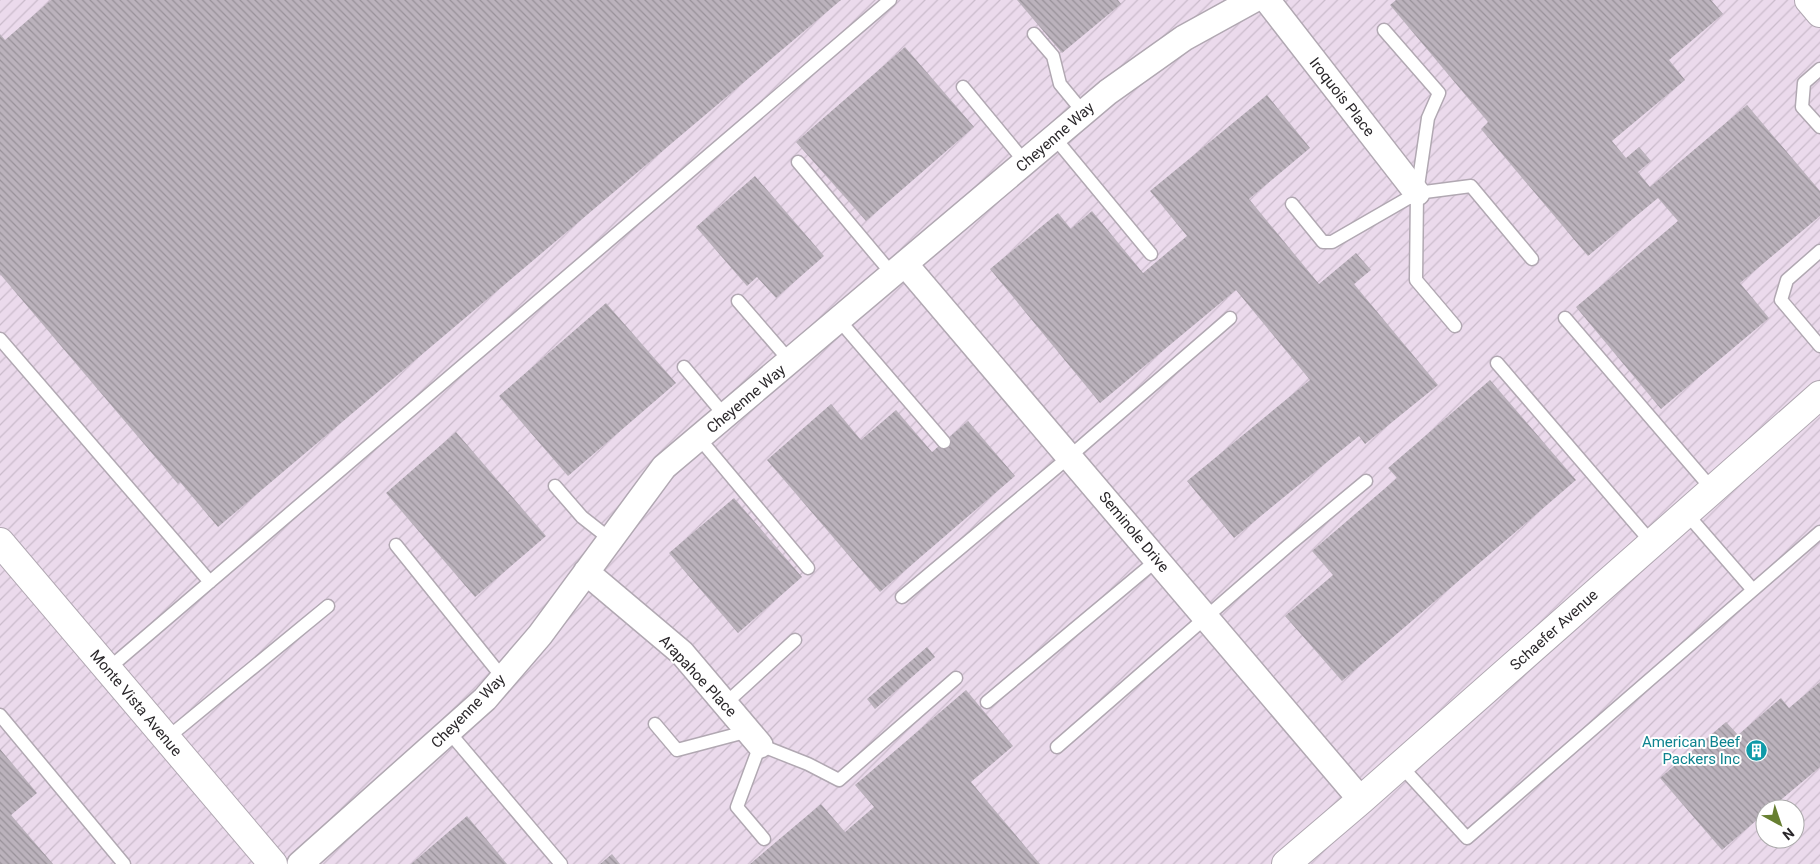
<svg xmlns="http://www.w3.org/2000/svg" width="1820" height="864" font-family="Roboto,sans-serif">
	<defs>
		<pattern id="industrial-furrows" width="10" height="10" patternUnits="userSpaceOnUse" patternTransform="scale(1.25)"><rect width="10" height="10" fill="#ebdaec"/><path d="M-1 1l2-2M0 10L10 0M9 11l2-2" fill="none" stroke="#cabbcb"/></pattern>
		<pattern id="building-back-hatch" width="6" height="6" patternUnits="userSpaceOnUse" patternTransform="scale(1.25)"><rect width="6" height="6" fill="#bbb2bc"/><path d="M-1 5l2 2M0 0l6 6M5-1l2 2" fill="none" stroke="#989199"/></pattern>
	</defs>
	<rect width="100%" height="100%" fill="#f0e7f1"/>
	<path fill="url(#industrial-furrows)" fill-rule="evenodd" d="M0 0H1820V864H0ZM1765 809H1795V839H1765Z"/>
	<path fill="url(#building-back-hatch)" d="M51 0H841L218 527 180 482 178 484 0 274V34L5 40Z
		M1017 0H1118L1121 4 1062 53Z
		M1396 0H1711L1723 14 1669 60 1685 80 1612 141 1626 158 1639 147 1651 161 1638 172 1650 187 1747 105 1820 191V216L1740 283 1769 318 1661 409 1576 307 1678 221 1658 198 1588 256 1481 129 1488 122 1390 5Z
		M905 47 974 127 866 221 796 142Z
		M1267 95 1310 148 1249 199 1319 284 1356 253 1371 270 1354 284 1438 385 1365 444 1359 436 1234 538 1187 481 1310 380 1236 290 1100 403 990 269 1058 213 1071 229 1092 211 1143 273 1187 236 1150 191Z
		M755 176 824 256 776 298 757 277 747 286 696 227Z
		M606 303 676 383 568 476 499 396Z
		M1490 380 1576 480 1342 681 1285 616 1333 575 1312 551 1397 478 1388 468Z
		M831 404 861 440 896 410 932 452 968 421 1015 476 880 592 767 460Z
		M456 432 546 536 475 597 386 493Z
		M734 498 802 577 738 633 669 553Z
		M927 647 935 657 875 709 867 699Z
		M1820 682V767L1770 809H1765V813L1722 850 1660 778 1726 722 1738 735 1781 698 1789 708Z
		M966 690 1013 746 971 782 1040 864H750L821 804 845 832 874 807 855 785Z
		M0 749 37 793 11 815 53 864H0Z
		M467 816 507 864H411Z
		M612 854 620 864H600Z"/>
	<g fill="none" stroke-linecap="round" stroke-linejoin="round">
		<defs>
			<path id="service" d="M1384 30 1439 93 1428 118 1417 193 1416 280 1455 326
				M1034 34 1053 56 1060 84 1083 112
				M1820 69 1804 83 1802 107 1820 127
				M963 87 1025 162
				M1054 137 1151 254
				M798 162 893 275
				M1292 204 1323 242H1332L1417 193 1471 186 1532 259
				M1820 251 1787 280 1781 300 1820 346
				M738 301 790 361
				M1565 318 1712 489
				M839 320 944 442
				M0 339 210 582
				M1497 363 1652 543
				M684 367 725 416
				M699 438 808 568
				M555 486 582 517 610 539
				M1686 513 1753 590
				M396 545 503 678
				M902 597 1069 457 1230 318
				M108 669 890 0
				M987 702 1157 560
				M725 704 795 640
				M0 715 124 864
				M655 724 677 750 749 731
				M449 732 561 864
				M166 739 328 606
				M1057 747 1289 545 1366 481
				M1401 766 1467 838 1820 532
				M764 839 737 807 760 745 808 764 839 780 956 678"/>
			<path id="minor" d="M1267 0 1417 193
				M905 264 1361 800
				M586 572 682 653 760 745
				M300 864 485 699 540 635 664 467 1108 92 1184 38 1253 0"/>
			<path id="tertiary" d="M1809 0 1820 13
				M0 542 273 864
				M1286 864 1361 800 1820 395"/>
		</defs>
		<use href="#service" stroke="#b1a8b2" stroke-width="15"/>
		<use href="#minor" stroke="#b1a8b2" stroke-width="28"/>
		<use href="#tertiary" stroke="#b1a8b2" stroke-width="30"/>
		<use href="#service" stroke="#fff" stroke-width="12"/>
		<use href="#minor" stroke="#fff" stroke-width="25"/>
		<use href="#tertiary" stroke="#fff" stroke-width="28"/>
	</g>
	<defs>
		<symbol id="building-disc" viewBox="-11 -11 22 22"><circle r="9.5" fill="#0f9aa8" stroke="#fff"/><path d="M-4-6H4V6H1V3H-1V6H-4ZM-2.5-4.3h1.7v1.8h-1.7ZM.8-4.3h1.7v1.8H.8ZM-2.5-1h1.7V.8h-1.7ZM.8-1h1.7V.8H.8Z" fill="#fff"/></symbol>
	</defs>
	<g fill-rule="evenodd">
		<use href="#building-disc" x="1744" y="738" width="25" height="25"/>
	</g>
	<g text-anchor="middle" stroke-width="4" stroke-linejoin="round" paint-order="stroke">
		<g font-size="15" fill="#2a272a" stroke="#fff">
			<text transform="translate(1342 97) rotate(52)" y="5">Iroquois Place</text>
			<text transform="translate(1055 137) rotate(-41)" y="5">Cheyenne Way</text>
			<text transform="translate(746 399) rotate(-40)" y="5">Cheyenne Way</text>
			<text transform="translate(1134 532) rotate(50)" y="5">Seminole Drive</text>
			<text transform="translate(1554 630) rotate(-42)" y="5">Schaefer Avenue</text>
			<text transform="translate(698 676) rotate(47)" y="5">Arapahoe Place</text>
			<text transform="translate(136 703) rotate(50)" y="5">Monte Vista Avenue</text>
			<text transform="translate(468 711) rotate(-45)" y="5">Cheyenne Way</text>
		</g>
		<g font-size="15" fill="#0d838f" stroke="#fff" text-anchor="end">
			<text x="1740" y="747">American Beef<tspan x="1740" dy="17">Packers Inc</tspan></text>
		</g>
	</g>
	<g transform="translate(1780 824) rotate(140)"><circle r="24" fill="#ffffff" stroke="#aaa9aa"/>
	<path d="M0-4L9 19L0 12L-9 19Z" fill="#677f31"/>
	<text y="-8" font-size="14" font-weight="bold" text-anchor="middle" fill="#2a272a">N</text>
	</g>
</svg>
